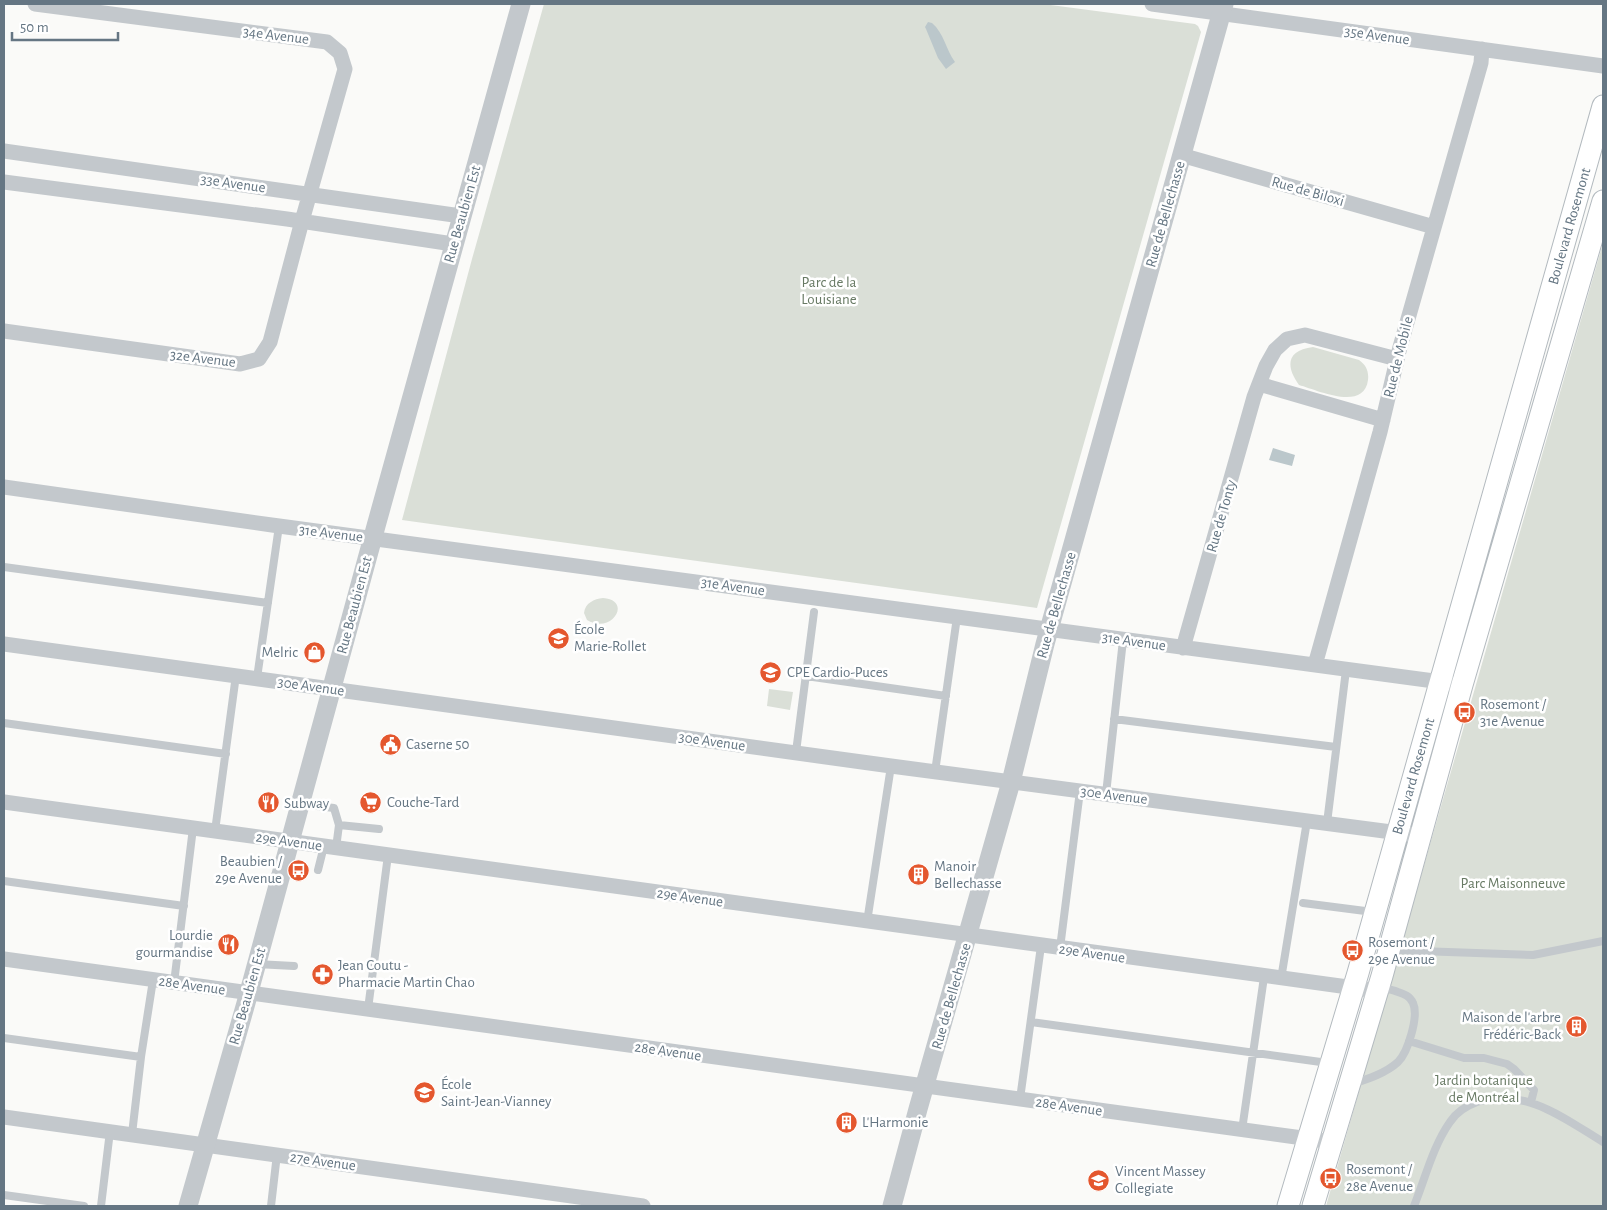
<svg xmlns="http://www.w3.org/2000/svg" width="1607" height="1210" font-family="'Alegreya Sans',sans-serif">
	<rect width="100%" height="100%" fill="#fafaf8"/>
	<path fill="#dadfd7" d="M544 4H1043L1195 24 1198 26 1201 32 1037 608 402 520 472 259Z
		M1603 243V1206H1326Z
		M1313 347 1359 360C1366 365 1369 371 1368 380 1364 412 1317 390 1299 385 1285 366 1287 350 1313 347Z
		M603 598C633 600 612 635 587 620L584 613C585 603 594 599 603 598Z
		M769 689 793 692 790 710 767 706Z"/>
	<path fill="#bbc7cb" d="M928 22 932 23C944 33 946 50 955 62L946 69 938 58 926 29 925 27Z
		M1273 448 1295 455 1292 466 1269 460Z"/>
	<g fill="none" stroke-linecap="round" stroke-linejoin="round">
		<defs>
			<path id="secondary" d="M1288 1206 1358 973 1603 106
				M1313 1206 1382 976 1462 685 1603 201"/>
		</defs>
		<use href="#secondary" stroke="#b3babf" stroke-width="23"/>
		<path stroke="#c3c8cc" stroke-width="8" d="M4 567 268 603
			M806 676 946 696
			M257 678 279 526
			M1114 719 1336 747
			M4 723 226 754
			M796 752 814 612
			M935 772 957 617
			M1106 794 1123 640
			M300 804 334 808 339 825 336 848
			M1327 823 1346 670
			M339 825 379 829
			M215 831 236 675
			M318 870 324 846
			M4 881 184 906
			M1303 903 1373 912
			M867 922 891 766
			M1060 948 1080 791
			M1391 950 1533 955 1603 941
			M256 964 294 966
			M1281 979 1307 821
			M174 983 193 828
			M368 1009 388 855
			M1031 1022 1328 1063
			M4 1038 141 1057
			M1409 1041 1464 1058H1484L1507 1064 1514 1069 1534 1090 1531 1102
			M1352 1084C1368 1079 1386 1073 1398 1062 1408 1052 1419 1016 1413 1003 1410 996 1404 994 1398 992 1390 989 1387 988 1379 991
			M1020 1099 1041 946
			M1242 1130 1264 977
			M132 1134 141 1057 153 980
			M4 1195 84 1206
			M101 1206 110 1131
			M271 1206 277 1154
			M1414 1206C1425 1179 1433 1146 1450 1122 1457 1111 1466 1106 1477 1102 1525 1087 1565 1119 1603 1142"/>
		<path stroke="#c3c8cc" stroke-width="15" d="M1152 4 1603 66
			M4 151 461 216
			M1181 155 1434 227
			M4 182 287 219 453 244
			M4 331 240 364 259 359 270 342 302 221 345 69 340 53 327 42 35 4
			M1259 384 1383 420
			M4 487 279 526 1449 683
			M4 644 891 766 1422 836
			M1183 648 1254 397 1266 366 1275 350 1287 339 1305 335 1397 359
			M1315 665 1380 432 1400 347 1481 63 1482 49
			M4 802 1377 991
			M4 959 1332 1142
			M4 1117 643 1206"/>
		<path stroke="#c3c8cc" stroke-width="19" d="M188 1206 246 1003 376 526 521 4
			M892 1206 918 1109 1011 782 1045 644 1224 4"/>
		<use href="#secondary" stroke="#fff" stroke-width="21"/>
	</g>
	<defs>
		<symbol id="school-disc" viewBox="-11 -11 22 22"><circle r="9.5" fill="#e4572e" stroke="#fff"/><path d="M0-5L7-2L0 1L-7-2ZM-4 1L0 2.5L4 1V4Q0 6-4 4Z" fill="#fff"/></symbol>
		<symbol id="shop-disc" viewBox="-11 -11 22 22"><circle r="9.5" fill="#e4572e" stroke="#fff"/><path d="M-5-2.5h2.3a2.7 3.5 0 0 1 5.4 0H5L5.5 6h-11ZM-1.5-2.5h3a1.5 2.3 0 0 0-3 0Z" fill="#fff"/></symbol>
		<symbol id="bus-disc" viewBox="-11 -11 22 22"><circle r="9.5" fill="#e4572e" stroke="#fff"/><path d="M-5-6H5V4H4V6H2V4H-2V6H-4V4H-5ZM-3.5-4V0h7V-4ZM-3.5 1.2v1.5H-2V1.2ZM2 1.2v1.5H3.5V1.2Z" fill="#fff"/></symbol>
		<symbol id="civic-disc" viewBox="-11 -11 22 22"><circle r="9.5" fill="#e4572e" stroke="#fff"/><path d="M-.6-6.5H3V-4.5H.6V-3L4-1V1h2V6H-6V1h2V-1L-.6-3ZM-1.2 2.5V6h2.4V2.5Z" fill="#fff"/></symbol>
		<symbol id="supermarket-disc" viewBox="-11 -11 22 22"><circle r="9.5" fill="#e4572e" stroke="#fff"/><path d="M-6-5.5h2.5l.6 2H6L4.5 2H-2.5L-4.4-4H-6ZM-1.5 3.2a1.3 1.3 0 1 0 .1 0ZM3 3.2a1.3 1.3 0 1 0 .1 0Z" fill="#fff"/></symbol>
		<symbol id="restaurant-disc" viewBox="-11 -11 22 22"><circle r="9.5" fill="#e4572e" stroke="#fff"/><path d="M-5-6h1v4h1v-4h1v4h1v-4h1v5L-1.5 .5V6h-2V.5L-5-1ZM5-6V6H3V1.5H1.5Q1.5-4 5-6Z" fill="#fff"/></symbol>
		<symbol id="building-disc" viewBox="-11 -11 22 22"><circle r="9.5" fill="#e4572e" stroke="#fff"/><path d="M-4-6H4V6H1V3H-1V6H-4ZM-2.5-4.3h1.7v1.8h-1.7ZM.8-4.3h1.7v1.8H.8ZM-2.5-1h1.7V.8h-1.7ZM.8-1h1.7V.8H.8Z" fill="#fff"/></symbol>
		<symbol id="pharmacy-disc" viewBox="-11 -11 22 22"><circle r="9.5" fill="#e4572e" stroke="#fff"/><path d="M-2-6h4v4h4v4h-4v4h-4v-4h-4v-4h4Z" fill="#fff"/></symbol>
		<symbol id="university-disc" viewBox="-11 -11 22 22"><circle r="9.5" fill="#e4572e" stroke="#fff"/><path d="M0-5L7-2L0 1L-7-2ZM-4 1L0 2.5L4 1V4Q0 6-4 4Z" fill="#fff"/></symbol>
	</defs>
	<g fill-rule="evenodd">
		<use href="#school-disc" x="546" y="626" width="25" height="25"/>
		<use href="#shop-disc" x="302" y="640" width="25" height="25"/>
		<use href="#school-disc" x="758" y="660" width="25" height="25"/>
		<use href="#bus-disc" x="1452" y="700" width="25" height="25"/>
		<use href="#civic-disc" x="378" y="732" width="25" height="25"/>
		<use href="#supermarket-disc" x="358" y="790" width="25" height="25"/>
		<use href="#restaurant-disc" x="256" y="790" width="25" height="25"/>
		<use href="#bus-disc" x="286" y="858" width="25" height="25"/>
		<use href="#building-disc" x="906" y="862" width="25" height="25"/>
		<use href="#restaurant-disc" x="216" y="932" width="25" height="25"/>
		<use href="#bus-disc" x="1340" y="938" width="25" height="25"/>
		<use href="#pharmacy-disc" x="310" y="962" width="25" height="25"/>
		<use href="#building-disc" x="1564" y="1014" width="25" height="25"/>
		<use href="#school-disc" x="412" y="1080" width="25" height="25"/>
		<use href="#building-disc" x="834" y="1110" width="25" height="25"/>
		<use href="#bus-disc" x="1318" y="1166" width="25" height="25"/>
		<use href="#university-disc" x="1086" y="1168" width="25" height="25"/>
	</g>
	<g text-anchor="middle" stroke-width="5" stroke-linejoin="round" paint-order="stroke">
		<g font-size="15" fill="#657683" stroke="#fff">
			<text transform="translate(276 35) rotate(7)" y="5">34e Avenue</text>
			<text transform="translate(1377 35) rotate(8)" y="5">35e Avenue</text>
			<text transform="translate(233 183) rotate(8)" y="5">33e Avenue</text>
			<text transform="translate(1308 191) rotate(16)" y="5">Rue de Biloxi</text>
			<text transform="translate(462 214) rotate(-74)" y="5">Rue Beaubien Est</text>
			<text transform="translate(1165 214) rotate(-74)" y="5">Rue de Bellechasse</text>
			<text transform="translate(1569 226) rotate(-74)" y="5">Boulevard Rosemont</text>
			<text transform="translate(1398 357) rotate(-76)" y="5">Rue de Mobile</text>
			<text transform="translate(203 358) rotate(7)" y="5">32e Avenue</text>
			<text transform="translate(1221 516) rotate(-74)" y="5">Rue de Tonty</text>
			<text transform="translate(331 533) rotate(7)" y="5">31e Avenue</text>
			<text transform="translate(733 586) rotate(8)" y="5">31e Avenue</text>
			<text transform="translate(354 605) rotate(-75)" y="5">Rue Beaubien Est</text>
			<text transform="translate(1056 605) rotate(-74)" y="5">Rue de Bellechasse</text>
			<text transform="translate(1134 641) rotate(8)" y="5">31e Avenue</text>
			<text transform="translate(311 686) rotate(8)" y="5">30e Avenue</text>
			<text transform="translate(712 741) rotate(8)" y="5">30e Avenue</text>
			<text transform="translate(1413 776) rotate(-74)" y="5">Boulevard Rosemont</text>
			<text transform="translate(1114 795) rotate(7)" y="5">30e Avenue</text>
			<text transform="translate(289 841) rotate(8)" y="5">29e Avenue</text>
			<text transform="translate(690 897) rotate(8)" y="5">29e Avenue</text>
			<text transform="translate(1092 953) rotate(8)" y="5">29e Avenue</text>
			<text transform="translate(192 985) rotate(8)" y="5">28e Avenue</text>
			<text transform="translate(247 996) rotate(-74)" y="5">Rue Beaubien Est</text>
			<text transform="translate(951 996) rotate(-74)" y="5">Rue de Bellechasse</text>
			<text transform="translate(668 1051) rotate(8)" y="5">28e Avenue</text>
			<text transform="translate(1069 1106) rotate(8)" y="5">28e Avenue</text>
			<text transform="translate(323 1161) rotate(8)" y="5">27e Avenue</text>
		</g>
		<g font-size="15" fill="#687a64" stroke="#fff">
			<text x="829" y="287">Parc de la<tspan x="829" dy="17">Louisiane</tspan></text>
			<text x="1513" y="888">Parc Maisonneuve</text>
			<text x="1484" y="1085">Jardin botanique<tspan x="1484" dy="17">de Montréal</tspan></text>
		</g>
		<g font-size="15" fill="#657683" stroke="#fff" text-anchor="start">
			<text x="574" y="634">École<tspan x="574" dy="17">Marie-Rollet</tspan></text>
			<text x="298" y="657" text-anchor="end">Melric</text>
			<text x="787" y="677">CPE Cardio-Puces</text>
			<text x="1480" y="709">Rosemont /<tspan x="1480" dy="17">31e Avenue</tspan></text>
			<text x="406" y="749">Caserne 50</text>
			<text x="387" y="807">Couche-Tard</text>
			<text x="284" y="808">Subway</text>
			<text x="282" y="866" text-anchor="end">Beaubien /<tspan x="282" dy="17">29e Avenue</tspan></text>
			<text x="934" y="871">Manoir<tspan x="934" dy="17">Bellechasse</tspan></text>
			<text x="213" y="940" text-anchor="end">Lourdie<tspan x="213" dy="17">gourmandise</tspan></text>
			<text x="1368" y="947">Rosemont /<tspan x="1368" dy="17">29e Avenue</tspan></text>
			<text x="338" y="970">Jean Coutu -<tspan x="338" dy="17">Pharmacie Martin Chao</tspan></text>
			<text x="1561" y="1022" text-anchor="end">Maison de l'arbre<tspan x="1561" dy="17">Frédéric-Back</tspan></text>
			<text x="441" y="1089">École<tspan x="441" dy="17">Saint-Jean-Vianney</tspan></text>
			<text x="862" y="1127">L'Harmonie</text>
			<text x="1346" y="1174">Rosemont /<tspan x="1346" dy="17">28e Avenue</tspan></text>
			<text x="1115" y="1176">Vincent Massey<tspan x="1115" dy="17">Collegiate</tspan></text>
		</g>
	</g>
	<rect width="1607" height="1210" fill="none" stroke="#657683" stroke-width="10"/>
	<path d="M12 32v8h106v-8" fill="none" stroke="#657683" stroke-width="2.5"/>
	<text x="20" y="32" font-size="15" fill="#657683" stroke="#ffffff" stroke-width="4" paint-order="stroke">50 m</text>
</svg>
